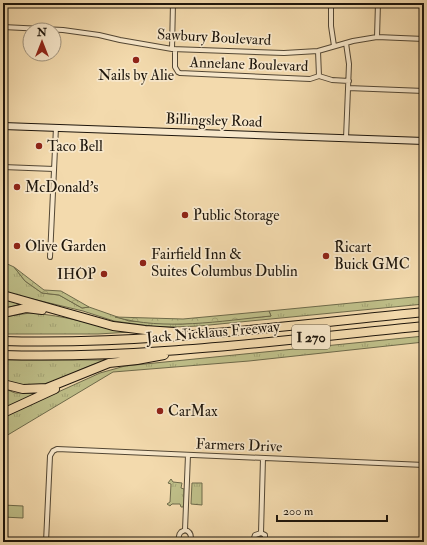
<svg xmlns="http://www.w3.org/2000/svg" width="427" height="545" font-family="'IM FELL Double Pica',serif">
	<defs>
		<pattern id="grass-tufts" width="24" height="20" patternUnits="userSpaceOnUse"><rect width="24" height="20" fill="#bebe88"/><path d="M3 7l-1-3M5 7V3M7 7l1-3M15 17l-1-3M17 17v-4M19 17l1-3" fill="none" stroke="#a3a374"/></pattern>
		<pattern id="forest-crowns" width="20" height="18" patternUnits="userSpaceOnUse"><rect width="20" height="18" fill="#bebe88"/><path d="M2 6a3 3 0 1 1 6 0M12 15a3 3 0 1 1 6 0" fill="none" stroke="#a3a374"/></pattern>
	</defs>
	<rect width="100%" height="100%" fill="#f3daad"/>
	<filter id="stains"><feTurbulence type="fractalNoise" baseFrequency=".005" numOctaves="4"/><feColorMatrix values="0 0 0 0 .2 0 0 0 0 .09 0 0 0 0 .02 0 0 0 .5 -.17"/></filter>
	<radialGradient id="worn" r=".72"><stop offset=".6" stop-color="#630" stop-opacity="0"/><stop offset="1" stop-color="#630" stop-opacity=".3"/></radialGradient>
	<path fill="url(#grass-tufts)" stroke="#6e6a4a" d="M3 262 14 267 25 281 42 293 59 295 82 308 89 307 129 321 181 324 271 316 269 311 424 296V304L199 326 173 327H157L114 321 83 311 3 292Z
		M3 297 22 303 21 304 3 309Z
		M30 313C64 315 97 326 131 332L98 334H3V317Z
		M424 336V342L249 361 113 372 6 436H3V417L100 373 125 366Z
		M3 360H105V361C66 371 46 397 3 380Z
		M3 388 15 393H38L3 409Z
		M171 479 173 482 182 483 181 488 184 489V503L183 507H181L180 504H172L170 506 167 504 170 502 171 484 168 483Z
		M192 483H202V505L191 504Z"/>
	<path fill="url(#forest-crowns)" stroke="#6e6a4a" d="M14 267 44 290 61 291 89 307 82 308 59 295 42 293 25 281Z
		M269 311 271 316C220 321 165 331 115 317L183 319Z"/>
	<path fill="#bebe88" stroke="#6e6a4a" d="M3 505 23 506V518L3 517Z"/>
	<g fill="none" stroke-linecap="round" stroke-linejoin="round">
		<defs>
			<path id="street" d="M331 3V26L334 46
				M3 27 63 30 99 35 120 40 172 49 284 53 318 51 353 41 377 37 424 39
				M377 37 378 3
				M172 49 173 3
				M175 49V67L178 72 180 73 310 79 319 76 332 80 349 81
				M318 51 319 76
				M348 88 424 91
				M346 138 349 64 346 43
				M3 167 54 169
				M50 257 56 127
				M185 530 188 455
				M185 530C189 531 191 534 191 538L187 542
				M261 533 263 458
				M261 533 265 535V542
				M46 542 50 456 53 451 57 449 424 465
				M182 542C178 539 178 535 181 532L185 530
				M255 542 254 538 255 535 261 533"/>
			<path id="secondary" d="M3 126 424 141"/>
			<path id="highway" d="M3 295 113 326 145 330 174 332
				M3 313 26 308 42 310
				M3 341C144 345 284 326 424 312
				M3 355C144 359 284 340 424 326
				M3 384 23 389 47 388 109 363 137 360 164 355
				M3 413 55 389"/>
		</defs>
		<use href="#street" stroke="#534734" stroke-width="6"/>
		<use href="#secondary" stroke="#1e160c" stroke-width="8"/>
		<use href="#highway" stroke="#1e160c" stroke-width="10"/>
		<use href="#street" stroke="#f7e7ca" stroke-width="4"/>
		<use href="#secondary" stroke="#f7e7ca" stroke-width="6"/>
		<use href="#highway" stroke="#f3daad" stroke-width="8"/>
	</g>
	<g fill="#8f2418" stroke="#f7e7ca" stroke-width="1.5">
		<circle cx="136" cy="60" r="4"/>
		<circle cx="39" cy="146" r="4"/>
		<circle cx="17" cy="187" r="4"/>
		<circle cx="185" cy="215" r="4"/>
		<circle cx="17" cy="246" r="4"/>
		<circle cx="326" cy="256" r="4"/>
		<circle cx="143" cy="263" r="4"/>
		<circle cx="104" cy="274" r="4"/>
		<circle cx="160" cy="411" r="4"/>
	</g>
	<g text-anchor="middle" stroke-width="3.5" stroke-linejoin="round" paint-order="stroke">
		<rect fill="#f7e7ca" stroke="#5f5545" stroke-width="1" x="292" y="325" width="38" height="24" rx="3"/>
		<g font-size="14" font-weight="bold" fill="#1e160c">
			<text x="311" y="342">I 270</text>
		</g>
		<g font-size="15" fill="#1e160c" stroke="#f7e7ca">
			<text transform="translate(214 37) rotate(3)" y="5">Sawbury Boulevard</text>
			<text transform="translate(249 64) rotate(2)" y="5">Annelane Boulevard</text>
			<text transform="translate(214 120) rotate(2)" y="5">Billingsley Road</text>
			<text transform="translate(213 332) rotate(-5)" y="5">Jack Nicklaus Freeway</text>
			<text transform="translate(239 445) rotate(2)" y="5">Farmers Drive</text>
		</g>
		<g font-size="15" fill="#1e160c" stroke="#f7e7ca" text-anchor="start">
			<text x="136" y="80" text-anchor="middle">Nails by Alie</text>
			<text x="47" y="151">Taco Bell</text>
			<text x="25" y="192">McDonald's</text>
			<text x="193" y="220">Public Storage</text>
			<text x="25" y="251">Olive Garden</text>
			<text x="334" y="252">Ricart<tspan x="334" dy="17">Buick GMC</tspan></text>
			<text x="151" y="259">Fairfield Inn &amp;<tspan x="151" dy="17">Suites Columbus Dublin</tspan></text>
			<text x="96" y="279" text-anchor="end">IHOP</text>
			<text x="168" y="416">CarMax</text>
		</g>
	</g>
	<rect width="427" height="545" fill="none" stroke="#f3daad" stroke-width="16"/>
	<rect x="4" y="4" width="419" height="537" fill="none" stroke="#1e160c" stroke-width="2"/>
	<rect x="8" y="8" width="411" height="529" fill="none" stroke="#1e160c"/>
	<g transform="translate(42 42)"><circle r="19" fill="#f7e7ca" stroke="#a0937e"/>
	<path d="M0-3L7 15L0 10L-7 15Z" fill="#8f2418"/>
	<text y="-6" font-size="11" font-weight="bold" text-anchor="middle" fill="#1e160c">N</text>
	</g>
	<path d="M277 515v6h110v-6" fill="none" stroke="#1e160c" stroke-width="2"/>
	<text x="283" y="515" font-size="12" fill="#1e160c" stroke="#f7e7ca" stroke-width="3" paint-order="stroke">200 m</text>
	<rect width="100%" height="100%" filter="url(#stains)"/>
	<rect width="100%" height="100%" fill="url(#worn)"/>
</svg>
